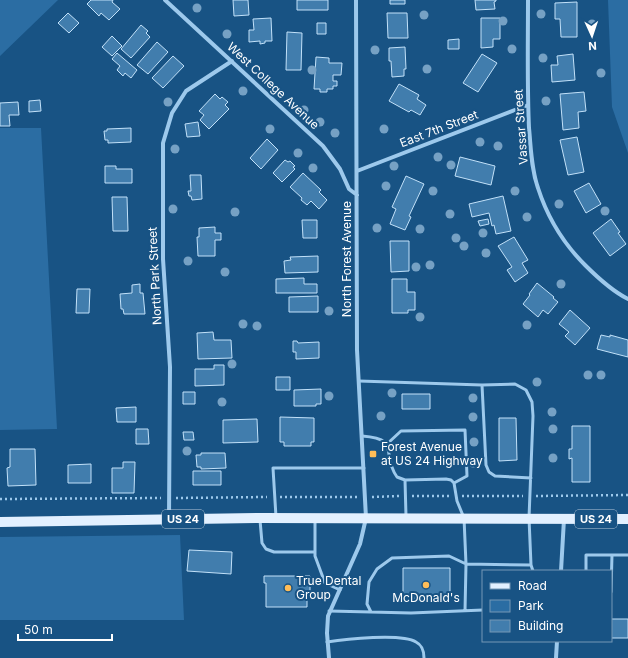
<svg xmlns="http://www.w3.org/2000/svg" width="628" height="658" font-family="Inter,sans-serif">
	<rect width="100%" height="100%" fill="#185384"/>
	<path fill="#2b6da3" d="M0 0H58L0 56Z
		M608 0H628V153L612 107Z
		M0 128H41L57 429 0 430Z
		M180 535 184 620H0V537Z"/>
	<path fill="#417dad" stroke="#c2e1f9" d="M91 0H113L112 2 120 9 109 20 101 13 99 16 87 4Z
		M233 0H248L249 15 234 16Z
		M297 0H328V10H297Z
		M390 0H405V4H390Z
		M475 0H496V1L494 2 495 9 476 10Z
		M577 2V37H561L560 19H555V3Z
		M68 13 79 23 69 33 58 23Z
		M387 13H407L408 38H388Z
		M271 18 272 41H265V43L260 44V41L249 42V30H254L253 19Z
		M481 18H500V39H493V47L481 48Z
		M317 23H326V34H317Z
		M141 25 148 31 146 33 150 37 131 58 121 49Z
		M287 32 302 33 301 70H286Z
		M112 36 122 46 112 56 102 47Z
		M459 39V49H448V40Z
		M157 42 168 52 148 74 137 65Z
		M405 47 406 69H404V76L392 77 391 61H389V48Z
		M117 53 137 70 131 78 125 73 123 76 117 70 120 66 112 59Z
		M482 54 497 63 478 92 463 83Z
		M573 54 575 80 552 82 551 65H558L557 56Z
		M173 56 184 66 163 88 152 78Z
		M316 57 329 58V63H342L341 75H333V81H337V86H333V89H327V92H320V89H314Z
		M399 84 419 95 417 99 426 105 420 115 411 110 409 112 389 101Z
		M584 92 586 111 578 112 579 128 563 130 560 94Z
		M215 94 220 99 222 97 228 102 225 105 229 109 209 129 200 120 204 115 199 111Z
		M40 100 41 111 29 112V101Z
		M18 102 19 115H9L10 126H0V103Z
		M198 122 200 136 187 137 185 124Z
		M131 128V142L108 143V140H105L104 131H107V129Z
		M577 137 584 172 568 175 560 140Z
		M267 139 278 150 261 169 250 158Z
		M460 157 495 166 491 185 455 176Z
		M285 160 288 162 290 161 295 166 293 167 295 169 282 182 273 173Z
		M105 166H116V169H132V183H105Z
		M303 173 321 190 319 192 327 200 319 209 311 201 307 205 301 200 302 198 290 187Z
		M190 175H201L202 199 192 200 191 196H189L188 191H191Z
		M406 176 424 184 409 216 411 217 405 230 390 224 396 209 392 207Z
		M589 183 601 204 586 213 574 191Z
		M503 196 511 231 496 234 494 225 492 226 489 213 472 217 469 204Z
		M112 197H127L128 231H113Z
		M488 219 489 224 480 226 478 221Z
		M611 219 620 232 618 233 626 244 610 256 593 233Z
		M302 220H317V238H303Z
		M215 227V233H221V240H215V256H198L197 237H199V228Z
		M514 237 528 260 522 263 528 273 515 282 507 270 512 267 498 246Z
		M390 241H409V271L391 272Z
		M318 256V272L285 273 284 261 291 260 290 257Z
		M304 278V284H317V293H276V279Z
		M392 279H407V292H415V310H408V313H392Z
		M537 283 554 297 553 298 558 302 548 314 543 310 538 317 523 304 530 295 529 294Z
		M140 284V293H143L145 314H124L123 309H121L120 294 132 293V285Z
		M77 289H90L89 313H76Z
		M318 296V312H289V297Z
		M570 310 590 328 575 345 565 336 569 332 559 324Z
		M213 332 214 340H231L232 358 198 359 197 333Z
		M601 335 610 337V335L628 340V357L597 349Z
		M293 341H297L298 343 319 342V358L296 359V352H293Z
		M214 365H224V385L195 386V369H214Z
		M276 377H290V390H276Z
		M321 389V404H316V406H294V390Z
		M183 392H195V404H183Z
		M402 394H430V409H402Z
		M136 407V422H117L116 408Z
		M280 417 314 418V442H311V446H284V442H280Z
		M499 418H516L517 460 499 461Z
		M257 419 258 442 223 443V420Z
		M572 426H590V482H572V458L569 459V449H572Z
		M136 429H148L149 444H136Z
		M183 432H193L194 440H184Z
		M10 449H35L36 485 8 486 7 468 10 467Z
		M201 453H225L226 468 201 469V467H197L196 455H201Z
		M123 462H135L134 493H112V468H123Z
		M91 464V483H68V465Z
		M193 471H221V485H193Z
		M189 550 232 552 231 574 187 571Z
		M403 568H450V599H403Z
		M264 576H310V592H307V607H266V583H264Z
		M611 619H628V638H611Z"/>
	<g fill="none" stroke-linecap="round" stroke-linejoin="round">
		<path stroke="#9dc9ec" stroke-width="2.5" stroke-dasharray="2 3" stroke-linecap="butt" d="M412 496H449
			M462 496H523
			M536 496 628 495
			M280 497H357
			M372 497 399 496
			M176 498 267 497
			M0 499 161 498"/>
		<path stroke="#9dc9ec" stroke-width="3" d="M359 381 482 385 515 384 526 390 532 402 533 416 529 518 531 565 533 571
			M482 385 486 465 489 472 495 476 531 478
			M362 436C402 439 380 453 397 477L405 480 446 479 451 480 454 483 457 501 464 518 466 564 465 611
			M387 444 401 431 465 430 467 476 454 483
			M405 480 406 516
			M276 517 273 468H364
			M260 520 262 543 266 549 274 552H315
			M315 521V556L325 583 340 590
			M586 571V555H612
			M611 592 612 555H628
			M483 610 411 613 371 612 367 604 369 582 377 569 392 558 449 556 466 564 531 565
			M329 611 371 612
			M327 642C345 639 402 633 416 642 422 645 424 652 424 658"/>
		<path stroke="#9dc9ec" stroke-width="4" d="M165 0 323 146 340 169 349 189 357 195
			M528 0C528 43 527 85 529 128 531 148 531 168 538 188 547 216 564 244 585 265 598 278 612 291 628 299
			M357 171 528 105
			M169 518 170 367 163 259V143L172 113 186 91 232 61
			M561 571 564 519
			M329 658 327 633 328 616 360 544 366 518 357 350 356 0
			M556 658 557 641"/>
		<path stroke="#e2f0ff" stroke-width="10" d="M0 522 260 518 628 519"/>
	</g>
	<g fill="#76a1c4">
		<circle cx="197" cy="8" r="4.5"/>
		<circle cx="541" cy="14" r="4.5"/>
		<circle cx="424" cy="15" r="4.5"/>
		<circle cx="503" cy="21" r="4.5"/>
		<circle cx="592" cy="24" r="4.5"/>
		<circle cx="227" cy="34" r="4.5"/>
		<circle cx="512" cy="49" r="4.5"/>
		<circle cx="375" cy="50" r="4.5"/>
		<circle cx="543" cy="58" r="4.5"/>
		<circle cx="427" cy="69" r="4.5"/>
		<circle cx="312" cy="70" r="4.5"/>
		<circle cx="601" cy="73" r="4.5"/>
		<circle cx="243" cy="91" r="4.5"/>
		<circle cx="546" cy="101" r="4.5"/>
		<circle cx="168" cy="102" r="4.5"/>
		<circle cx="304" cy="110" r="4.5"/>
		<circle cx="320" cy="122" r="4.5"/>
		<circle cx="270" cy="129" r="4.5"/>
		<circle cx="384" cy="129" r="4.5"/>
		<circle cx="335" cy="133" r="4.5"/>
		<circle cx="480" cy="142" r="4.5"/>
		<circle cx="498" cy="146" r="4.5"/>
		<circle cx="175" cy="149" r="4.5"/>
		<circle cx="298" cy="153" r="4.5"/>
		<circle cx="438" cy="157" r="4.5"/>
		<circle cx="451" cy="165" r="4.5"/>
		<circle cx="394" cy="166" r="4.5"/>
		<circle cx="313" cy="168" r="4.5"/>
		<circle cx="386" cy="186" r="4.5"/>
		<circle cx="433" cy="191" r="4.5"/>
		<circle cx="515" cy="191" r="4.5"/>
		<circle cx="559" cy="204" r="4.5"/>
		<circle cx="173" cy="209" r="4.5"/>
		<circle cx="605" cy="211" r="4.5"/>
		<circle cx="235" cy="212" r="4.5"/>
		<circle cx="450" cy="214" r="4.5"/>
		<circle cx="527" cy="217" r="4.5"/>
		<circle cx="377" cy="228" r="4.5"/>
		<circle cx="420" cy="229" r="4.5"/>
		<circle cx="483" cy="233" r="4.5"/>
		<circle cx="456" cy="238" r="4.5"/>
		<circle cx="464" cy="246" r="4.5"/>
		<circle cx="486" cy="253" r="4.5"/>
		<circle cx="188" cy="261" r="4.5"/>
		<circle cx="430" cy="265" r="4.5"/>
		<circle cx="416" cy="267" r="4.5"/>
		<circle cx="225" cy="272" r="4.5"/>
		<circle cx="561" cy="284" r="4.5"/>
		<circle cx="329" cy="311" r="4.5"/>
		<circle cx="420" cy="317" r="4.5"/>
		<circle cx="243" cy="324" r="4.5"/>
		<circle cx="527" cy="325" r="4.5"/>
		<circle cx="257" cy="326" r="4.5"/>
		<circle cx="232" cy="364" r="4.5"/>
		<circle cx="588" cy="375" r="4.5"/>
		<circle cx="601" cy="375" r="4.5"/>
		<circle cx="537" cy="382" r="4.5"/>
		<circle cx="392" cy="393" r="4.5"/>
		<circle cx="329" cy="396" r="4.5"/>
		<circle cx="473" cy="398" r="4.5"/>
		<circle cx="222" cy="402" r="4.5"/>
		<circle cx="552" cy="412" r="4.5"/>
		<circle cx="381" cy="416" r="4.5"/>
		<circle cx="473" cy="417" r="4.5"/>
		<circle cx="553" cy="429" r="4.5"/>
		<circle cx="474" cy="442" r="4.5"/>
		<circle cx="187" cy="451" r="4.5"/>
		<circle cx="553" cy="458" r="4.5"/>
		<circle cx="473" cy="463" r="4.5"/>
	</g>
	<g fill="#ffbd58" stroke="#185384" stroke-width="1.5">
		<rect x="369" y="450" width="8" height="8" rx="2"/>
		<circle cx="426" cy="585" r="4"/>
		<circle cx="288" cy="588" r="4"/>
	</g>
	<g text-anchor="middle" stroke-width="4" stroke-linejoin="round" paint-order="stroke">
		<g fill="#185384" stroke="#bacbda" stroke-width="1">
			<rect x="162" y="510" width="42" height="18" rx="3"/>
			<rect x="575" y="510" width="42" height="18" rx="3"/>
		</g>
		<g font-size="11" font-weight="bold" fill="#fff">
			<text x="183" y="523">US 24</text>
			<text x="596" y="523">US 24</text>
		</g>
		<g font-size="12" fill="#fff" stroke="#185384">
			<text transform="translate(273 86) rotate(43)" y="4">West College Avenue</text>
			<text transform="translate(521 127) rotate(-94)" y="4">Vassar Street</text>
			<text transform="translate(439 129) rotate(-21)" y="4">East 7th Street</text>
			<text transform="translate(347 259) rotate(-90)" y="4">North Forest Avenue</text>
			<text transform="translate(155 276) rotate(-93)" y="4">North Park Street</text>
		</g>
		<g font-size="12" fill="#fff" stroke="#185384" text-anchor="start">
			<text x="381" y="451">Forest Avenue<tspan x="381" dy="14">at US 24 Highway</tspan></text>
			<text x="296" y="585">True Dental<tspan x="296" dy="14">Group</tspan></text>
			<text x="426" y="602" text-anchor="middle">McDonald's</text>
		</g>
	</g>
	<rect x="482" y="570" width="130" height="72" fill="#185384" stroke="#7498b5"/>
	<rect x="490" y="583" width="20" height="6" fill="#e2f0ff" stroke="#7498b5"/>
	<text x="518" y="590" font-size="12" fill="#ffffff">Road</text>
	<rect x="490" y="600" width="20" height="12" fill="#2b6da3" stroke="#7498b5"/>
	<text x="518" y="610" font-size="12" fill="#ffffff">Park</text>
	<rect x="490" y="620" width="20" height="12" fill="#417dad" stroke="#7498b5"/>
	<text x="518" y="630" font-size="12" fill="#ffffff">Building</text>
	<g transform="translate(592 36) rotate(177)" stroke="#185384" stroke-width="3" paint-order="stroke">
	<path d="M0-3L7 15L0 10L-7 15Z" fill="#ffffff"/>
	<text y="-6" font-size="11" font-weight="bold" text-anchor="middle" fill="#ffffff">N</text>
	</g>
	<path d="M18 634v6h94v-6" fill="none" stroke="#ffffff" stroke-width="2"/>
	<text x="24" y="634" font-size="12" fill="#ffffff" stroke="#185384" stroke-width="3" paint-order="stroke">50 m</text>
</svg>
